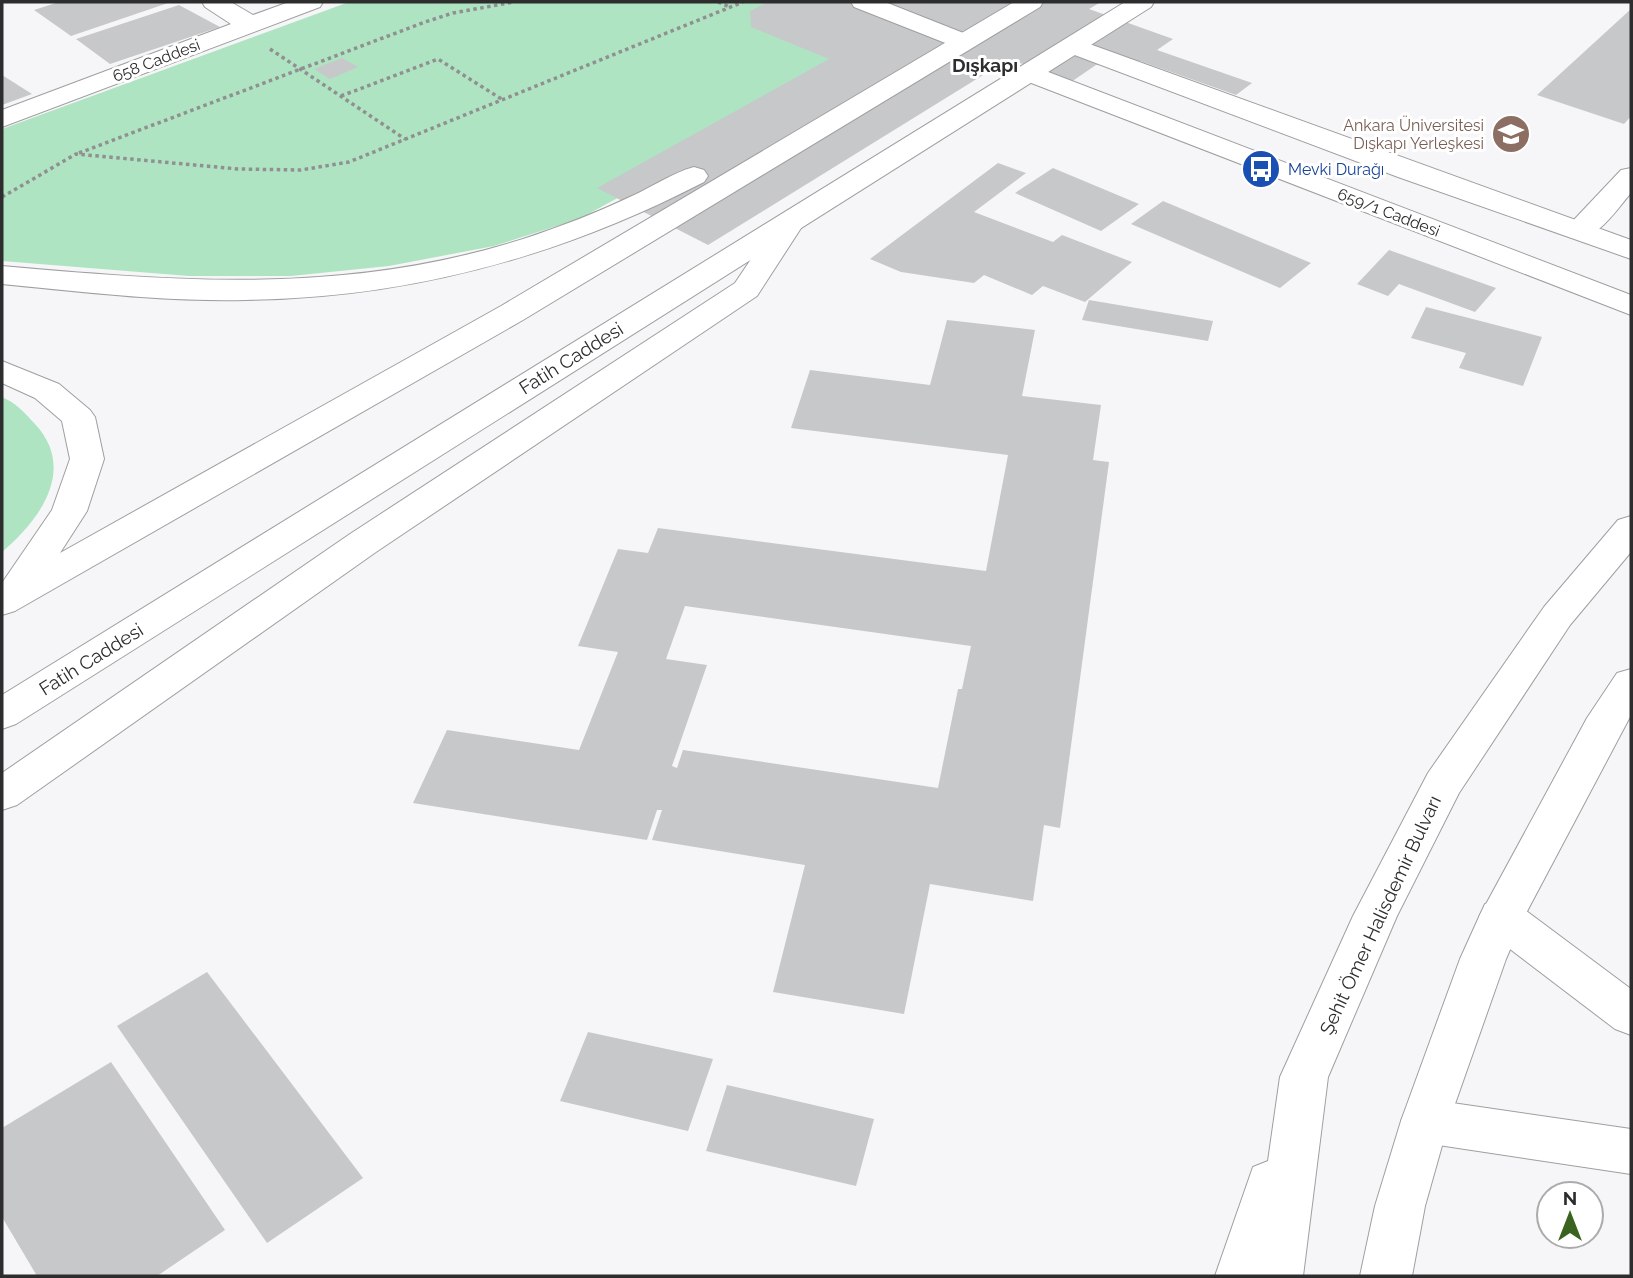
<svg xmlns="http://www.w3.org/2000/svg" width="1633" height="1278" font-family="Raleway,sans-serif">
	<rect width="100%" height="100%" fill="#f6f6f8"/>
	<path fill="#aee4c2" d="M349 2H786L871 35 883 54 579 219 494 246 389 266 291 276H189L2 261V129Z
		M2 397C16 403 24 412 35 424 77 469 40 520 2 552Z"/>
	<path fill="#c7c8ca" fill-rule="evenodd" d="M59 2H171L71 36 34 10Z
		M768 2H1101L1089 9 1173 39 1157 50 1252 83 1236 95 1140 61 1096 65 1071 82 1009 59 708 245 597 188 829 59 751 27 750 11Z
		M179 5 220 27 110 64 76 39Z
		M1631 9V116L1624 124 1537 95Z
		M342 58 358 67 330 79 314 69Z
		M2 75 32 94 2 105Z
		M998 163 1026 173 974 212 1053 242 1062 235 1132 262 1085 302 1043 286 1032 295 984 275 974 283 901 272 870 259Z
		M1053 168 1139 204 1101 231 1015 193Z
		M1163 201 1311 263 1280 288 1131 224Z
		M1389 250 1496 288 1475 312 1399 284 1388 296 1357 284Z
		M1089 300 1213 321 1208 341 1082 320Z
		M1426 307 1542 337 1523 386 1459 368 1466 353 1411 338Z
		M947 320 1035 330 1022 396 1101 405 1093 460 1109 462 1060 828 1044 825 1033 901 930 884 904 1014 773 992 805 865 652 840 662 810H657L647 840 413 803 447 730 579 750 618 652 578 646 618 549 648 553 658 528 986 571 1008 455 791 428 810 370 930 385ZM685 606 971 646 962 689H958L938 788 683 750 677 768 672 766 707 665 666 659Z
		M207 972 363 1178 267 1243 117 1026Z
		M588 1032 713 1059 688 1131 560 1101Z
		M111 1062 225 1230 157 1276H37L2 1217V1128Z
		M727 1085 874 1119 856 1186 706 1151Z"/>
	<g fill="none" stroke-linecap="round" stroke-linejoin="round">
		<defs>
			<path id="street" d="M202 2H231L253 15 289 2H323L320 7 2 127V110L231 24 205 7Z
				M851 2H885L971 36 975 41 971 46 962 49 953 46 854 7Z
				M1631 168V193C1615 211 1596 244 1569 237L1565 231 1569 225 1621 170Z"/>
			<path id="secondary" d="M1073 38 1631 240V259L1398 177 1064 51 1060 46 1064 41Z
				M1030 65 1631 295V315L1021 79 1017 73 1021 67Z
				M788 216 798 219 803 225 757 296 376 552 17 805 2 810V773L350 534 735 283 778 219Z
				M1501 899 1517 904 1631 989V1035L1615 1029 1485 930 1479 917 1485 904Z
				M1425 1099 1631 1129V1174L1425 1143 1408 1137 1401 1121 1408 1105Z"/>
			<path id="primary" d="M1014 2H1043L1040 7 523 320 15 611 2 615V583L52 510 70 459 62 421 35 398 2 383V361L59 384 90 410 95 417 104 459 87 511 60 553 501 306Z
				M1125 2H1154L1151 7 16 724 2 729V695Z
				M694 167 704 170 708 176 704 182C559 257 409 298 246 300 164 302 83 292 2 284V266C182 282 347 295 523 239 560 227 596 213 632 196 652 187 672 173 694 167Z
				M1631 516V552L1570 625 1459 793 1397 916 1328 1077 1303 1276H1215L1253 1167 1268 1161 1280 1077 1353 916 1428 773 1544 607 1618 520Z
				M1631 669V715L1523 919 1506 959 1449 1121 1425 1206 1412 1276H1360L1375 1206 1401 1121 1460 959 1479 917 1587 718 1617 673Z"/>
		</defs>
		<use href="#street" stroke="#9f9fa2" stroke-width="2"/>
		<use href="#secondary" stroke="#9f9fa2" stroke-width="2"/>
		<use href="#primary" stroke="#9f9fa2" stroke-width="2"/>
		<path stroke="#909091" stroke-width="3.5" stroke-dasharray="3.5 3.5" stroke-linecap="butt" d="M718 2 730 7
			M270 49 405 139
			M341 96 438 59 503 100
			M79 153 425 22 453 13 514 2
			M2 197 76 154 238 169 301 170 349 162 743 2"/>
		<use href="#street" fill="#fff" fill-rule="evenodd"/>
		<use href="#secondary" fill="#fff" fill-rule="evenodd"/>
		<use href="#primary" fill="#fff" fill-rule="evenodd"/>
	</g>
	<defs>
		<symbol id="university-disc" viewBox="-11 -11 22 22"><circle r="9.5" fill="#8d6e63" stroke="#fff"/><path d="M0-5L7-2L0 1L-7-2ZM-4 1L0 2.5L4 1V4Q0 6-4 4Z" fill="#fff"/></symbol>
		<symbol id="bus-disc" viewBox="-11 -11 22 22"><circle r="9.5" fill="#1a4fb4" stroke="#fff"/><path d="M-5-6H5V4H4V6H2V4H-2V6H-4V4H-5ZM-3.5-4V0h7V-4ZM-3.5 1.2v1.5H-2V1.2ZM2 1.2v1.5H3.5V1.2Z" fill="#fff"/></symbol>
	</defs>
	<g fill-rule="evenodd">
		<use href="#university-disc" x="1489" y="112" width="44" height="44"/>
		<use href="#bus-disc" x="1239" y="147" width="44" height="44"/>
	</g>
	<g text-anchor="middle" stroke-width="6" stroke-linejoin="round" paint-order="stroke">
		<g font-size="16" fill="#2d2d2e" stroke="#fff">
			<text transform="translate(156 60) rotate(-21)" y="6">658 Caddesi</text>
			<text transform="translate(1389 212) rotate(21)" y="6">659/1 Caddesi</text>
		</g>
		<g font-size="16" fill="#785e54" stroke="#fff" text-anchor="end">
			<text x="1484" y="131">Ankara Üniversitesi<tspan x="1484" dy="18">Dışkapı Yerleşkesi</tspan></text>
		</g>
		<g font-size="16" fill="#164399" stroke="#fff" text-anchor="start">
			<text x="1288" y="175">Mevki Durağı</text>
		</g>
		<g font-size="19" font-weight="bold" fill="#2d2d2e" stroke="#fff">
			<text x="985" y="72">Dışkapı</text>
		</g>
		<g font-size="19" fill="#2d2d2e" stroke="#fff">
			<text transform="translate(571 358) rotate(-32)" y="7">Fatih Caddesi</text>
			<text transform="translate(91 659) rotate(-32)" y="7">Fatih Caddesi</text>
			<text transform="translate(1380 915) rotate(-65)" y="7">Şehit Ömer Halisdemir Bulvarı</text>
		</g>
	</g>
	<rect width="1633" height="1278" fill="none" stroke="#2d2d2e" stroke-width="7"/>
	<g transform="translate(1570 1215)"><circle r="33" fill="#ffffff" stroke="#ababab" stroke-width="2"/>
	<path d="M0-5L12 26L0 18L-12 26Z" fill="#3a6320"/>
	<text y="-10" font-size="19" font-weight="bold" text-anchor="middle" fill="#2d2d2e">N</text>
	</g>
</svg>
